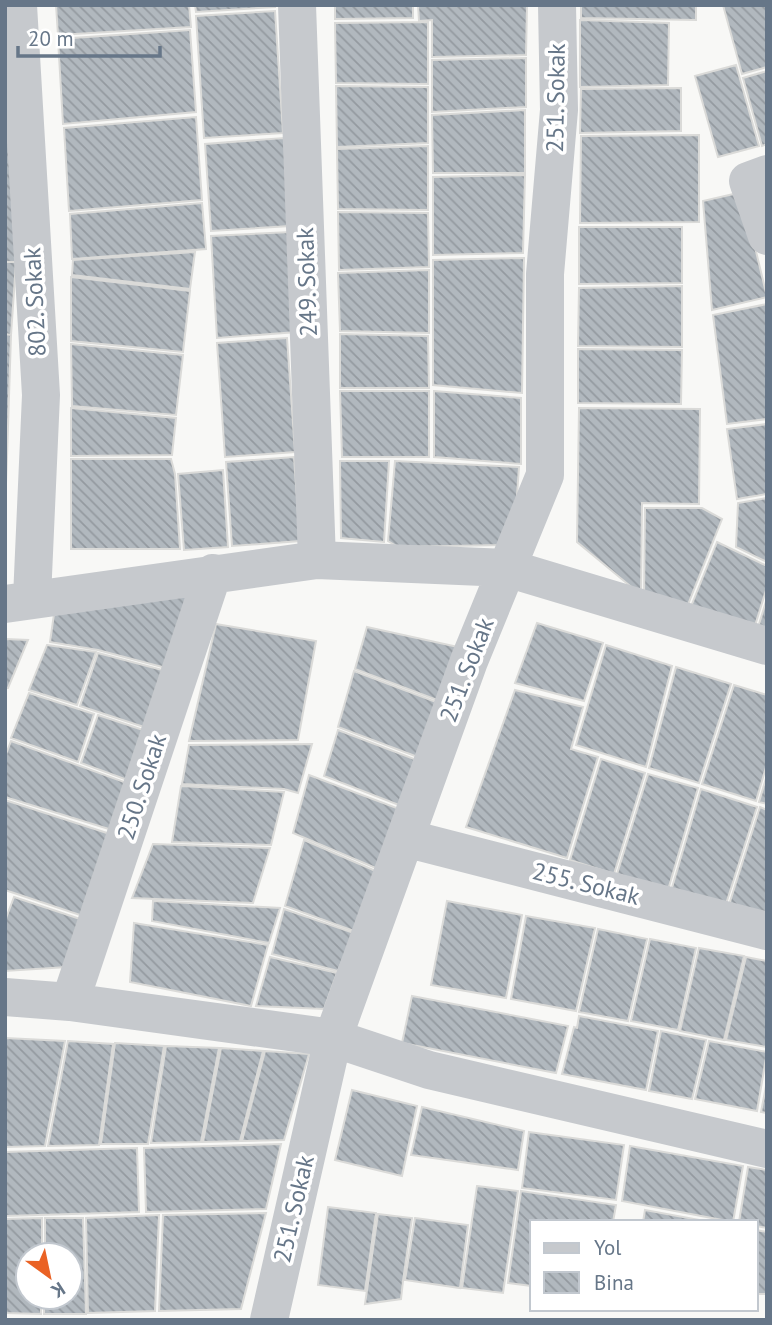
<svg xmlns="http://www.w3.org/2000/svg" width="772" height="1325" font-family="'PT Sans',sans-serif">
	<defs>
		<pattern id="building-back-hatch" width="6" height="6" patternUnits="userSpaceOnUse" patternTransform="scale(1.75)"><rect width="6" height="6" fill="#b1b8be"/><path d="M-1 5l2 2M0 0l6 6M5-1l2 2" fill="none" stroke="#949aa0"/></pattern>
	</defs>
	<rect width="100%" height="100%" fill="#f8f8f6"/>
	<path fill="url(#building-back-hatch)" stroke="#dadad8" stroke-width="2" d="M56 5H189L191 27 58 35Z
		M195 5H275V7L196 12Z
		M335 5H413V18L335 19Z
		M418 5H527L526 55 432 57V20L419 21Z
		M581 5H696V20L581 18Z
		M723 5H767V67L742 74Z
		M275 11 283 133 204 138 196 16Z
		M580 20 669 23 668 85 580 87Z
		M428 22V84L336 83 335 23Z
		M190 30 196 112 63 124 58 39Z
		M526 58V107L432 112V60Z
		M736 65 759 146 718 157 695 76Z
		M767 71V144L762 146 743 78Z
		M336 86 428 87V143L337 147Z
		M681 88V131L580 133 581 89Z
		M525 110V173H433L432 115Z
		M5 113 22 262H5Z
		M196 117 202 200 69 211 64 128Z
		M699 135V222L580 223 581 136Z
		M284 138 290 226 211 231 205 144Z
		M428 146V210L338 209 337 149Z
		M525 175 523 253 433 255V177Z
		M738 193 754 243 767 297 712 310 703 201Z
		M202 203 206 249 72 259 70 214Z
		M338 212 428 213 429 267 339 270Z
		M579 227H682V283L579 284Z
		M291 232 297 332 217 338 211 236Z
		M195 252 190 289 72 275 73 260Z
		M524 258 522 393 433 385V260Z
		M5 262H16L11 335 5 334Z
		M429 270V333L340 331 338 273Z
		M71 277 190 291 183 352 71 341Z
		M682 286V347L578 346 579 288Z
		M767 304V419L727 424 713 315Z
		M5 334 11 335 7 457H5Z
		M340 334 428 336 429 388H340Z
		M287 338 295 452 225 457 217 343Z
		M71 344 183 355 176 415 72 406Z
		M578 349 682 350 681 404 578 403Z
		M340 391H429V457H342Z
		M434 391 521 398V464L434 457Z
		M71 408 176 418 172 455 71 456Z
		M579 408 700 409 699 504 642 503 641 595 577 542Z
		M767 424V494L737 499 727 429Z
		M5 457H7L5 510Z
		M294 457 300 541 232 546 226 462Z
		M71 459H171L175 474 180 549H71Z
		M340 461H389L384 542 341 538Z
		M395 461 519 467 514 537 501 545 398 547 388 541Z
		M223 470 228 547 184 550 178 474Z
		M767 498V562L736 547 738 503Z
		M645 508H702L722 519 685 612 644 599Z
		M717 542 767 566V587L753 632 688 614Z
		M190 594 166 668 98 650 50 642 55 607Z
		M767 598V637L756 634Z
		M537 623 603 643 584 701 515 683Z
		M216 624 316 641 298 740 189 741Z
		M367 627 467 649 445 703 355 669Z
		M5 639 28 640 8 688H5Z
		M47 645 96 652 77 705 29 690Z
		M606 645 672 666 646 767 576 745Z
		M98 653 166 671 147 728 80 706Z
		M676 667 731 684 699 783 649 768Z
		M354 671 444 705 423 759 338 727Z
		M734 685 767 695V764L756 801 702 784Z
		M515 690 583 707 571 749 598 757 567 858 466 827Z
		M29 693 94 714 78 762 11 738Z
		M98 715 146 731 130 781 81 763Z
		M338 730 422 762 404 807 324 776Z
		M11 741 127 783 112 830 5 797V757Z
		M312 744 298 793 284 789 182 784 189 745Z
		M601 759 645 773 614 874 570 860Z
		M648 774 698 788 668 890 617 874Z
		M309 775 402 810 378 869 293 833Z
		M767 775V804L759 802Z
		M181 786 284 792 271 845 172 842Z
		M701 789 757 807 725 907 671 891Z
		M5 800 110 834 83 916 5 890Z
		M760 807 767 810V919L728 908Z
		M304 840 378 872 354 931 285 906Z
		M153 844 270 848 253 903 132 898Z
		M14 897 83 920 67 967 5 971V921Z
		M153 901 280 908 269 943 152 921Z
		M447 901 522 915 506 998 431 985Z
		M284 909 354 933 338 971 272 954Z
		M526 916 595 928 576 1011 511 999Z
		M134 923 268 945 251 1006 130 982Z
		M598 929 647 939 628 1021 579 1012Z
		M650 939 696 948 678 1030 631 1021Z
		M699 948 744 956 724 1040 680 1031Z
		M270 957 337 973 324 1009 256 1006Z
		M746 957 767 961V1047L726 1040Z
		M412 996 568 1026 556 1073 402 1043Z
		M579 1016 658 1031 646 1090 562 1074 574 1027 577 1028Z
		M661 1031 706 1040 692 1099 649 1091Z
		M5 1038 65 1041 45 1146 5 1147Z
		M68 1041 113 1044 99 1145 48 1146Z
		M709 1041 767 1052 757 1111 695 1099Z
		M115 1043 164 1046 148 1144H101Z
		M166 1046 219 1048 201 1142 151 1143Z
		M221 1048 263 1051 240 1141 203 1142Z
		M265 1051 309 1054 284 1140 242 1141Z
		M767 1081V1113L761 1112Z
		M352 1090 417 1106 402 1176 335 1160Z
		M422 1107 524 1131 518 1170 411 1155Z
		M529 1132 624 1145 616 1200 522 1188Z
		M281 1144 266 1209 146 1212 144 1148Z
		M630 1146 743 1166 733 1222 622 1201Z
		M137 1148 139 1212 5 1216V1152Z
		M748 1167 767 1170V1228L756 1226V1222H739Z
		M477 1186 518 1191 503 1293 462 1288Z
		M521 1191 616 1205 613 1222H532V1286L508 1283Z
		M328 1207 376 1213 365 1291 318 1285Z
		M645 1210 710 1222H643Z
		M266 1213 241 1309 159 1311 163 1215Z
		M378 1214 412 1218 403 1281 401 1299 365 1304Z
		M159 1215 155 1311 88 1313 86 1218Z
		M42 1218V1255H28V1297H41V1314L5 1313V1219Z
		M45 1218H83L86 1314H44V1297H70V1255H45Z
		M415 1218 468 1225 460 1288 405 1280Z
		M756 1230 767 1232V1294H756Z"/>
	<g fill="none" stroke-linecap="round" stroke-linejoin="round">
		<path stroke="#c6c9cd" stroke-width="38" d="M18 5 41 395 32 598
			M297 5 317 560
			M767 174 748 181 767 236
			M5 604 317 560 507 568 767 646
			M405 838 767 931
			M5 997 70 1002 333 1038 429 1070 767 1149
			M70 1002 213 573
			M269 1320 333 1038 469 661 545 475V274L559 110 557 5"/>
	</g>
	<g text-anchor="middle" stroke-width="7" stroke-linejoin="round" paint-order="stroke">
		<g font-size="24" fill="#667688" stroke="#fff">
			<text transform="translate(556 98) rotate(-89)" y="8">251. Sokak</text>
			<text transform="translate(307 282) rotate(-92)" y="8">249. Sokak</text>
			<text transform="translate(35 302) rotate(-93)" y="8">802. Sokak</text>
			<text transform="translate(467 670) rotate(-69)" y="8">251. Sokak</text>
			<text transform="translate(142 787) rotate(-72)" y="8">250. Sokak</text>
			<text transform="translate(586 884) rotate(14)" y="8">255. Sokak</text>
			<text transform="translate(294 1209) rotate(-77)" y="8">251. Sokak</text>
		</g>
	</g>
	<rect width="772" height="1325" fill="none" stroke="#667688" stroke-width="14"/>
	<rect x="530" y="1220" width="228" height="91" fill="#ffffff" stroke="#c2c8cf" stroke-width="2"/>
	<rect x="544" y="1243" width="35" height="10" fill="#c6c9cd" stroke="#c2c8cf" stroke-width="2"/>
	<text x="594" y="1255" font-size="21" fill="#667688">Yol</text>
	<rect x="544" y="1272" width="35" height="21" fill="url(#building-back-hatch)" stroke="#c2c8cf" stroke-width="2"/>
	<text x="594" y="1290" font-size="21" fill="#667688">Bina</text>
	<g transform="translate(49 1276) rotate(147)"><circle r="33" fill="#ffffff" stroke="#c2c8cf" stroke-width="2"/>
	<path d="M0-5L12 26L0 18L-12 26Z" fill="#ea6224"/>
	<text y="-10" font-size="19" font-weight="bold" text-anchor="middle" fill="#667688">K</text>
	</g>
	<path d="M18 46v10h142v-10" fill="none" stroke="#667688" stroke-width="3.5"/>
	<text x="28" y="46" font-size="21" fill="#667688" stroke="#ffffff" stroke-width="5" paint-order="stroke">20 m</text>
</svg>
